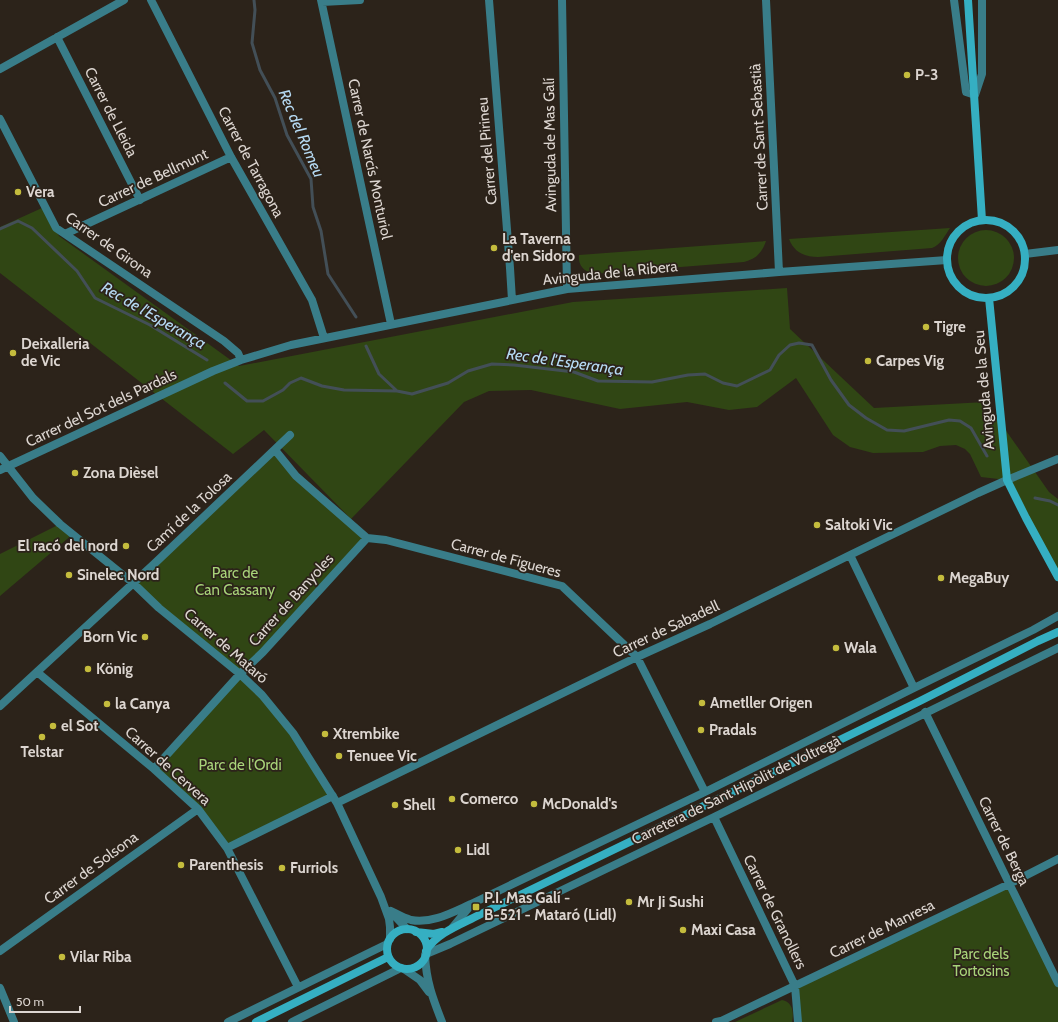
<svg xmlns="http://www.w3.org/2000/svg" width="1058" height="1022" font-family="Cabin,sans-serif">
	<rect width="100%" height="100%" fill="#2c231a"/>
	<path fill="#304614" d="M42 208 59 236 239 366 573 302 787 288 790 329 874 408 986 402 1049 492 1058 499V572L1007 480 981 477 970 454 965 449 956 445 940 446 923 452 873 453 850 447 833 435 796 378 757 407 729 410 687 402 620 409 531 390 489 391 464 402 351 519 264 430 233 454 0 273V227Z
		M950 228C945 235 941 245 932 248L818 257C804 257 794 252 789 239Z
		M958 258a28 28 0 1 1 56 0a28 28 0 1 1-56 0Z
		M766 241C762 253 756 259 744 262L592 274C583 270 578 265 579 255Z
		M275 450 296 476 367 538 240 674 262 695 333 796 227 848 198 809 154 769 240 674 133 583Z
		M60 524 73 534 0 596V554Z
		M1009 884 1058 983V1022H798L795 986Z
		M782 1000C793 1002 794 1013 792 1022H735Z"/>
	<g fill="none" stroke-linecap="round" stroke-linejoin="round">
		<path stroke="#434f57" stroke-width="3" d="M254 0 255 10 252 43 260 70 275 98 287 135 311 179 313 207 321 231 328 274 356 317
			M0 229 18 221 32 228 77 271 95 298 150 325 207 360
			M366 346 379 374 397 391
			M225 383 247 401H263L283 390 290 383 301 378 322 386 344 390 397 391 412 394 448 383 468 371 492 364 514 365 574 372 598 381 652 382 688 375 705 374 723 383 737 386 770 370 779 355 790 345 799 343 812 345 831 380 849 405 866 418 887 430 904 431 949 420 960 421 971 428 987 456
			M1035 498 1050 501 1058 505"/>
		<path stroke="#397d89" stroke-width="8" d="M151 0 231 157 312 300 324 338
			M321 0 391 324
			M489 0 510 268 512 300
			M562 0 567 289
			M766 0 779 272
			M954 0 966 92 975 95 982 74V0
			M322 2 360 0
			M57 37 140 200
			M0 69 124 0
			M0 119 56 228 224 341 238 353 241 360
			M65 234 231 157
			M1025 254 1058 250
			M275 450 296 476 367 538 386 540 562 586 637 657 705 792
			M0 456 33 498 60 524 133 583 159 608 240 674 262 695 293 733 337 803 381 897 389 919 390 927V939
			M0 470 213 371 241 360 291 345 567 289 779 272 947 260
			M850 555 914 688
			M37 672 154 769 198 809 227 848 298 987
			M0 706 154 564 290 435
			M925 712 1058 983
			M154 769 240 674 263 652 367 538
			M337 803 637 657 710 624 850 555 978 493 1007 480 1058 459
			M714 817 795 986 798 1022
			M227 848 333 796
			M391 911C397 914 404 918 411 920 432 924 453 912 471 904L705 792 914 688 1033 630 1058 616
			M392 913 407 929
			M452 928 471 905
			M0 951 198 809
			M426 954 450 944 714 817 1058 648
			M425 955C426 981 433 999 442 1022
			M404 969 420 980 429 992
			M0 988 14 1022
			M228 1022 387 944
			M292 1022 401 968
			M716 1022 721 1021 1009 884 1058 859"/>
		<path stroke="#35afc2" stroke-width="8" d="M968 0 982 220
			M947 259a39 39 0 1 1 78 0a39 39 0 1 1-78 0Z
			M989 298 1007 480 1026 518 1058 577
			M387 949a20 20 0 1 1 40 0a20 20 0 1 1-40 0Z
			M416 932 434 934 442 932
			M426 951C436 933 462 924 479 915L920 701 1038 641 1058 632
			M256 1022 388 957"/>
	</g>
	<g fill="#c4bc3d" stroke="#2c231a" stroke-width="1.5">
		<circle cx="907" cy="75" r="4"/>
		<circle cx="18" cy="192" r="4"/>
		<circle cx="494" cy="248" r="4"/>
		<circle cx="926" cy="327" r="4"/>
		<circle cx="13" cy="353" r="4"/>
		<circle cx="868" cy="361" r="4"/>
		<circle cx="75" cy="473" r="4"/>
		<circle cx="817" cy="525" r="4"/>
		<circle cx="126" cy="546" r="4"/>
		<circle cx="69" cy="575" r="4"/>
		<circle cx="941" cy="578" r="4"/>
		<circle cx="145" cy="637" r="4"/>
		<circle cx="836" cy="648" r="4"/>
		<circle cx="88" cy="669" r="4"/>
		<circle cx="702" cy="703" r="4"/>
		<circle cx="107" cy="704" r="4"/>
		<circle cx="53" cy="726" r="4"/>
		<circle cx="701" cy="730" r="4"/>
		<circle cx="325" cy="734" r="4"/>
		<circle cx="42" cy="737" r="4"/>
		<circle cx="339" cy="756" r="4"/>
		<circle cx="452" cy="799" r="4"/>
		<circle cx="534" cy="804" r="4"/>
		<circle cx="395" cy="805" r="4"/>
		<circle cx="458" cy="850" r="4"/>
		<circle cx="181" cy="865" r="4"/>
		<circle cx="282" cy="868" r="4"/>
		<circle cx="629" cy="902" r="4"/>
		<rect x="472" y="903" width="8" height="8" rx="2"/>
		<circle cx="683" cy="930" r="4"/>
		<circle cx="62" cy="957" r="4"/>
	</g>
	<g text-anchor="middle" stroke-width="3.5" stroke-linejoin="round" paint-order="stroke">
		<g font-size="15" font-weight="bold" fill="#dcd5d0" stroke="#2c231a" text-anchor="start">
			<text x="915" y="80">P-3</text>
			<text x="26" y="197">Vera</text>
			<text x="502" y="244">La Taverna<tspan x="502" dy="17">d'en Sidoro</tspan></text>
			<text x="934" y="332">Tigre</text>
			<text x="21" y="349">Deixalleria<tspan x="21" dy="17">de Vic</tspan></text>
			<text x="876" y="366">Carpes Vig</text>
			<text x="83" y="478">Zona Dièsel</text>
			<text x="825" y="530">Saltoki Vic</text>
			<text x="118" y="551" text-anchor="end">El racó del nord</text>
			<text x="77" y="580">Sinelec Nord</text>
			<text x="949" y="583">MegaBuy</text>
			<text x="137" y="642" text-anchor="end">Born Vic</text>
			<text x="844" y="653">Wala</text>
			<text x="96" y="674">König</text>
			<text x="710" y="708">Ametller Origen</text>
			<text x="115" y="709">la Canya</text>
			<text x="61" y="731">el Sot</text>
			<text x="709" y="735">Pradals</text>
			<text x="333" y="739">Xtrembike</text>
			<text x="42" y="757" text-anchor="middle">Telstar</text>
			<text x="347" y="761">Tenuee Vic</text>
			<text x="460" y="804">Comerco</text>
			<text x="542" y="809">McDonald's</text>
			<text x="403" y="810">Shell</text>
			<text x="466" y="855">Lidl</text>
			<text x="189" y="870">Parenthesis</text>
			<text x="290" y="873">Furriols</text>
			<text x="484" y="903">P.I. Mas Galí -<tspan x="484" dy="17">B-521 - Mataró (Lidl)</tspan></text>
			<text x="637" y="907">Mr Ji Sushi</text>
			<text x="691" y="935">Maxi Casa</text>
			<text x="70" y="962">Vilar Riba</text>
		</g>
		<g font-size="15" fill="#dcd5d0" stroke="#2c231a">
			<text transform="translate(111 112) rotate(63)" y="5">Carrer de Lleida</text>
			<text transform="translate(759 137) rotate(-93)" y="5">Carrer de Sant Sebastià</text>
			<text transform="translate(550 145) rotate(-91)" y="5">Avinguda de Mas Galí</text>
			<text transform="translate(487 151) rotate(-95)" y="5">Carrer del Pirineu</text>
			<text transform="translate(370 159) rotate(78)" y="5">Carrer de Narcís Monturiol</text>
			<text transform="translate(251 162) rotate(62)" y="5">Carrer de Tarragona</text>
			<text transform="translate(153 178) rotate(-25)" y="5">Carrer de Bellmunt</text>
			<text transform="translate(109 245) rotate(35)" y="5">Carrer de Girona</text>
			<text transform="translate(610 273) rotate(-6)" y="5">Avinguda de la Ribera</text>
			<text transform="translate(984 390) rotate(-95)" y="5">Avinguda de la Seu</text>
			<text transform="translate(101 408) rotate(-25)" y="5">Carrer del Sot dels Pardals</text>
			<text transform="translate(189 512) rotate(-43)" y="5">Camí de la Tolosa</text>
			<text transform="translate(506 558) rotate(15)" y="5">Carrer de Figueres</text>
			<text transform="translate(291 600) rotate(-48)" y="5">Carrer de Banyoles</text>
			<text transform="translate(666 629) rotate(-25)" y="5">Carrer de Sabadell</text>
			<text transform="translate(226 646) rotate(41)" y="5">Carrer de Mataró</text>
			<text transform="translate(168 766) rotate(42)" y="5">Carrer de Cervera</text>
			<text transform="translate(736 790) rotate(-26)" y="5">Carretera de Sant Hipòlit de Voltregà</text>
			<text transform="translate(1004 841) rotate(64)" y="5">Carrer de Berga</text>
			<text transform="translate(91 868) rotate(-36)" y="5">Carrer de Solsona</text>
			<text transform="translate(775 912) rotate(64)" y="5">Carrer de Granollers</text>
			<text transform="translate(882 929) rotate(-26)" y="5">Carrer de Manresa</text>
		</g>
		<g font-size="15" fill="#a8d379" stroke="#2c231a">
			<text x="235" y="578">Parc de<tspan x="235" dy="17">Can Cassany</tspan></text>
			<text x="240" y="770">Parc de l'Ordi</text>
			<text x="981" y="959">Parc dels<tspan x="981" dy="17">Tortosins</tspan></text>
		</g>
		<g font-size="16" font-style="italic" fill="#b5d9f2" stroke="#2c231a">
			<text transform="translate(302 133) rotate(67)" y="6">Rec del Romeu</text>
			<text transform="translate(154 315) rotate(30)" y="6">Rec de l'Esperança</text>
			<text transform="translate(565 361) rotate(8)" y="6">Rec de l'Esperança</text>
		</g>
	</g>
	<path d="M10 1006v6h70v-6" fill="none" stroke="#dcd5d0" stroke-width="2"/>
	<text x="16" y="1006" font-size="12" fill="#dcd5d0" stroke="#2c231a" stroke-width="3" paint-order="stroke">50 m</text>
</svg>
